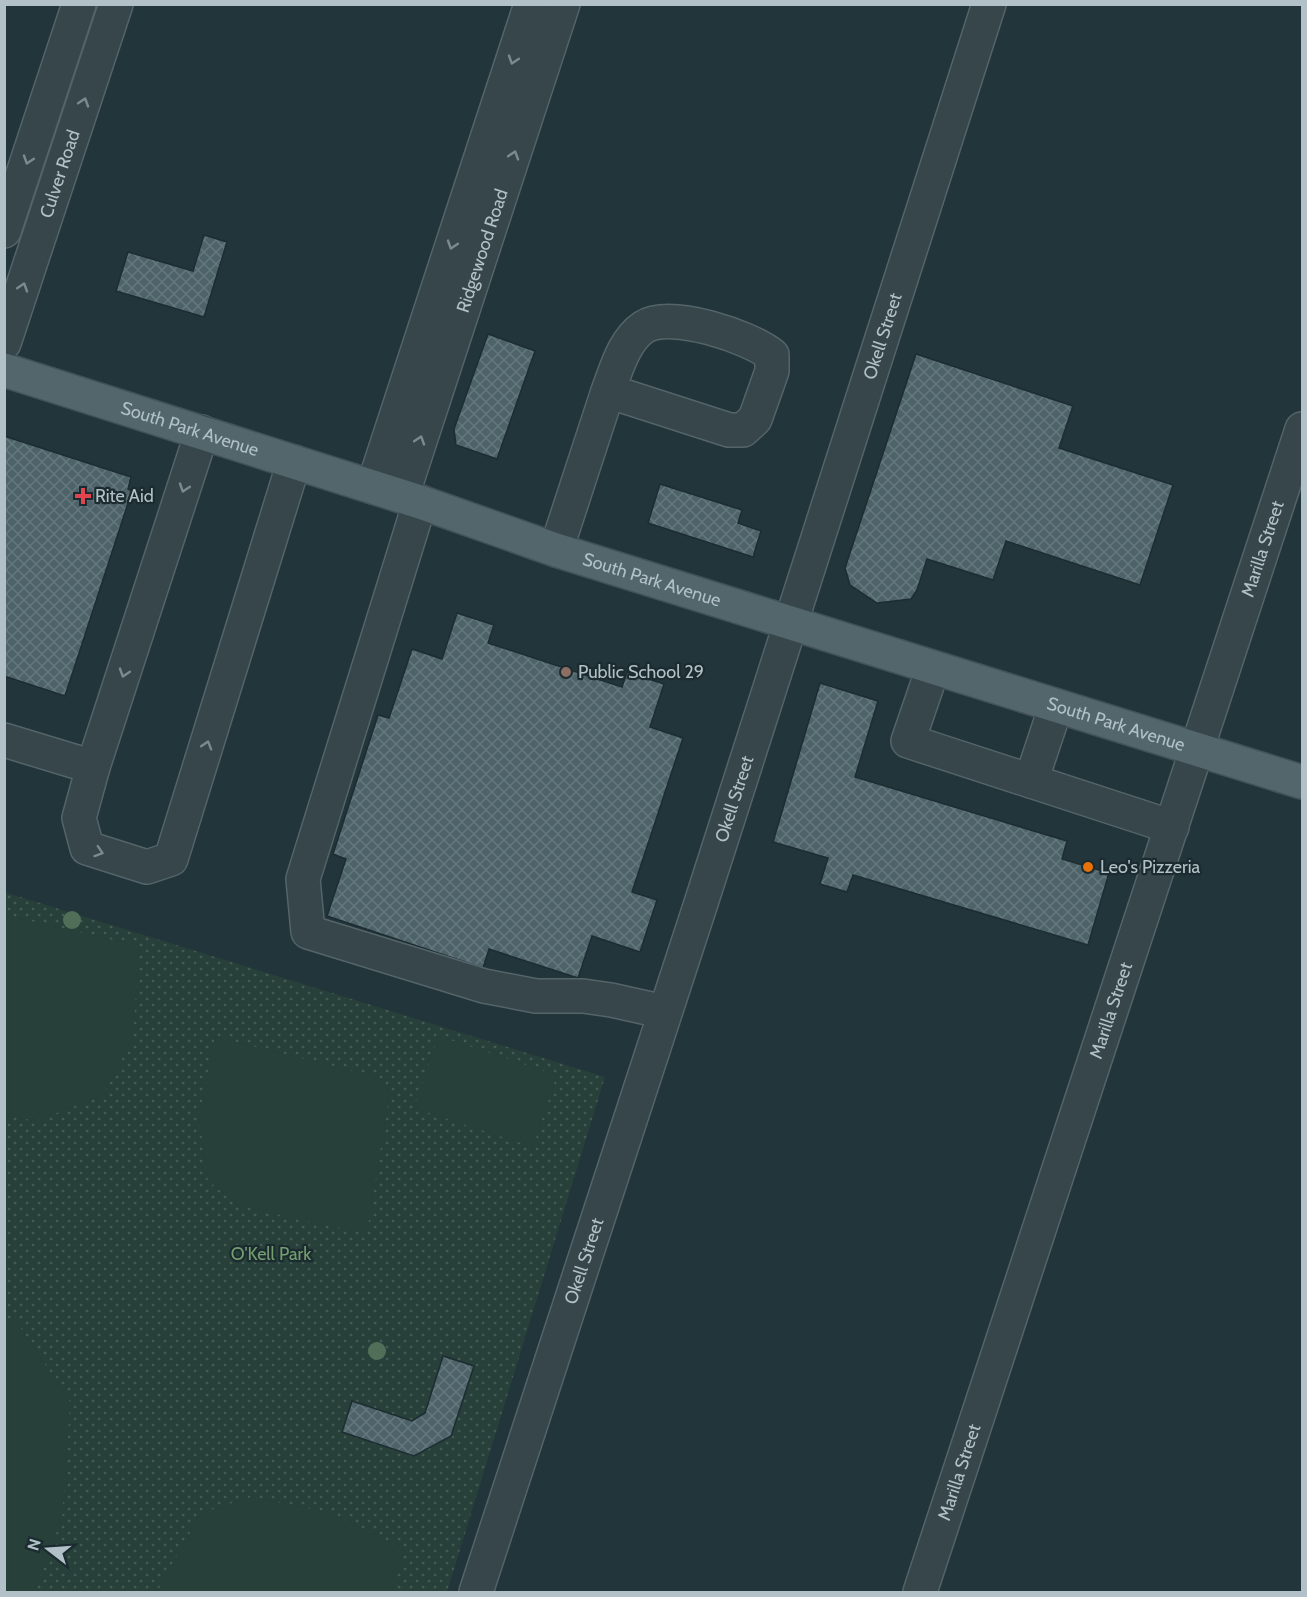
<svg xmlns="http://www.w3.org/2000/svg" width="1307" height="1597" font-family="Cabin,sans-serif">
	<defs>
		<pattern id="grass-dots" width="8" height="8" patternUnits="userSpaceOnUse" patternTransform="scale(1.5)"><rect width="8" height="8" fill="#274039"/><path d="M2 2h.1M6 6h.1" fill="none" stroke="#445a54" stroke-width="1.8" stroke-linecap="round"/></pattern>
		<pattern id="building-cross-hatch" width="8" height="8" patternUnits="userSpaceOnUse" patternTransform="scale(1.5)"><rect width="8" height="8" fill="#4d6369"/><path d="M0 0l8 8M0 8l8-8" fill="none" stroke="#64787d"/></pattern>
	</defs>
	<rect width="100%" height="100%" fill="#22353b"/>
	<path fill="url(#grass-dots)" d="M4 892 605 1077 447 1592H5Z"/>
	<path fill="#274039" d="M5 915 139 946 133 1038 103 1095 36 1121 5 1115Z
		M438 1036 557 1075 533 1147 414 1108Z
		M215 1037 378 1077 390 1092 367 1232 323 1225 238 1205 208 1181 199 1117Z
		M5 1317 16 1321 70 1402 62 1518 34 1592H5Z
		M251 1497 331 1513 405 1550 391 1592H157L201 1513Z"/>
	<path fill="url(#building-cross-hatch)" stroke="#1d2d32" stroke-width="1.5" d="M204 235 227 242 204 317 116 291 128 252 193 271Z
		M488 334 535 351 497 459 456 445 454 429Z
		M916 354 1073 406 1059 448 1173 485 1140 585 1006 541 993 580 927 559 917 590 911 599 877 603 850 585 845 568Z
		M4 436 131 477 128 489 132 491 65 696 4 676Z
		M660 484 742 510 738 523 761 531 753 557 648 523Z
		M457 613 494 625 488 643 622 687 627 672 664 684 650 727 683 738 632 892 657 900 640 952 592 936 578 978 489 949 483 968 327 916 346 859 333 854 378 715 389 718 412 649 442 659Z
		M820 683 878 701 855 777 1067 841 1062 859 1109 873 1088 945 853 875 847 892 820 884 828 858 773 842Z
		M443 1356 474 1366 451 1436 414 1456 342 1432 352 1401 412 1421 425 1413Z"/>
	<g fill="none" stroke-linecap="round" stroke-linejoin="round">
		<defs>
			<g id="minor">
				<path d="M4 231 79 4"/>
				<path id="s1" d="M4 343 116 4"/>
				<path d="M202 432 93 767 79 818 87 848 147 867 171 859 294 462"/>
				<path d="M373 487 531 4"/>
				<path id="s2" d="M402 496 563 4"/>
				<path d="M420 502 303 879 308 932 484 986 536 996H583L611 1000 665 1012"/>
				<path d="M556 550 608 391C616 370 624 340 644 327 671 310 750 337 772 355V371L755 419 743 430H729L608 391"/>
				<path d="M933 668 908 741 1172 827"/>
				<path d="M4 740 93 767"/>
				<path d="M1031 781 1056 706"/>
				<path id="s3" d="M476 1592 702 900 989 4"/>
				<path id="s4" d="M920 1592 1302 429"/>
			</g>
			<g id="major">
				<path id="s5" d="M4 370 420 502 556 550 1302 782"/>
			</g>
		</defs>
		<use href="#minor" stroke="#546469" stroke-width="36"/>
		<use href="#major" stroke="#425257" stroke-width="36"/>
		<use href="#minor" stroke="#36464b" stroke-width="33"/>
		<use href="#major" stroke="#53666c" stroke-width="33"/>
	</g>
	<g fill="#4f6f58">
		<circle cx="72" cy="920" r="9"/>
		<circle cx="377" cy="1351" r="9"/>
	</g>
	<defs><path id="oneway-chevron" d="M-2-3.5L2.5 0L-2 3.5" fill="none" stroke-width="1.6" stroke-linecap="round" stroke-linejoin="round" transform="scale(1.5)"/></defs>
	<g stroke="#7a8a8f">
		<use href="#oneway-chevron" transform="translate(513 60) rotate(108)"/>
		<use href="#oneway-chevron" transform="translate(84 102) rotate(-72)"/>
		<use href="#oneway-chevron" transform="translate(514 155) rotate(-72)"/>
		<use href="#oneway-chevron" transform="translate(28 160) rotate(108)"/>
		<use href="#oneway-chevron" transform="translate(452 245) rotate(108)"/>
		<use href="#oneway-chevron" transform="translate(23 287) rotate(-72)"/>
		<use href="#oneway-chevron" transform="translate(420 440) rotate(-72)"/>
		<use href="#oneway-chevron" transform="translate(184 488) rotate(108)"/>
		<use href="#oneway-chevron" transform="translate(124 673) rotate(108)"/>
		<use href="#oneway-chevron" transform="translate(207 745) rotate(-73)"/>
		<use href="#oneway-chevron" transform="translate(99 852) rotate(18)"/>
	</g>
	<path fill="#e0444e" stroke="#1b2b30" stroke-width="2" d="M80 487h6v6h6v6h-6v6h-6v-6h-6v-6h6z"/>
	<circle fill="#8d6e63" stroke="#1b2b30" stroke-width="2" cx="566" cy="672" r="6"/>
	<circle fill="#e8710a" stroke="#1b2b30" stroke-width="2" cx="1088" cy="867" r="6"/>
	<g text-anchor="middle" stroke-width="4.5" stroke-linejoin="round" paint-order="stroke">
		<g font-size="18" fill="#b1c1c7" stroke="#1b2b30">
			<text dy="6" stroke="none"><textPath href="#s1" startOffset="178">Culver Road</textPath></text>
			<text dy="6" stroke="none"><textPath href="#s2" startOffset="258">Ridgewood Road</textPath></text>
			<text dy="6" stroke="none"><textPath href="#s3" startOffset="1320">Okell Street</textPath></text>
			<text dy="6" stroke="none"><textPath href="#s5" startOffset="195">South Park Avenue</textPath></text>
			<text dy="6" stroke="none"><textPath href="#s4" startOffset="1098">Marilla Street</textPath></text>
			<text dy="6" stroke="none"><textPath href="#s5" startOffset="681">South Park Avenue</textPath></text>
			<text dy="6" stroke="none"><textPath href="#s5" startOffset="1167">South Park Avenue</textPath></text>
			<text dy="6" stroke="none"><textPath href="#s3" startOffset="834">Okell Street</textPath></text>
			<text dy="6" stroke="none"><textPath href="#s4" startOffset="612">Marilla Street</textPath></text>
			<text dy="6" stroke="none"><textPath href="#s3" startOffset="348">Okell Street</textPath></text>
			<text dy="6" stroke="none"><textPath href="#s4" startOffset="126">Marilla Street</textPath></text>
		</g>
		<g font-size="18" fill="#b1c1c7" stroke="#1b2b30" text-anchor="start">
			<text x="95" y="502">Rite Aid</text>
			<text x="578" y="678">Public School 29</text>
			<text x="1100" y="873">Leo's Pizzeria</text>
		</g>
		<g font-size="18" fill="#749e6f" stroke="#1b2b30">
			<text x="271" y="1260">O'Kell Park</text>
		</g>
	</g>
	<rect width="1307" height="1597" fill="none" stroke="#b1c1c7" stroke-width="12"/>
	<g transform="translate(48 1549) rotate(287)" stroke="#1b2b30" stroke-width="4.5" paint-order="stroke">
	<path d="M0-4.5L10 22L0 15L-10 22Z" fill="#b1c1c7"/>
	<text y="-9" font-size="16" font-weight="bold" text-anchor="middle" fill="#b1c1c7">N</text>
	</g>
</svg>
